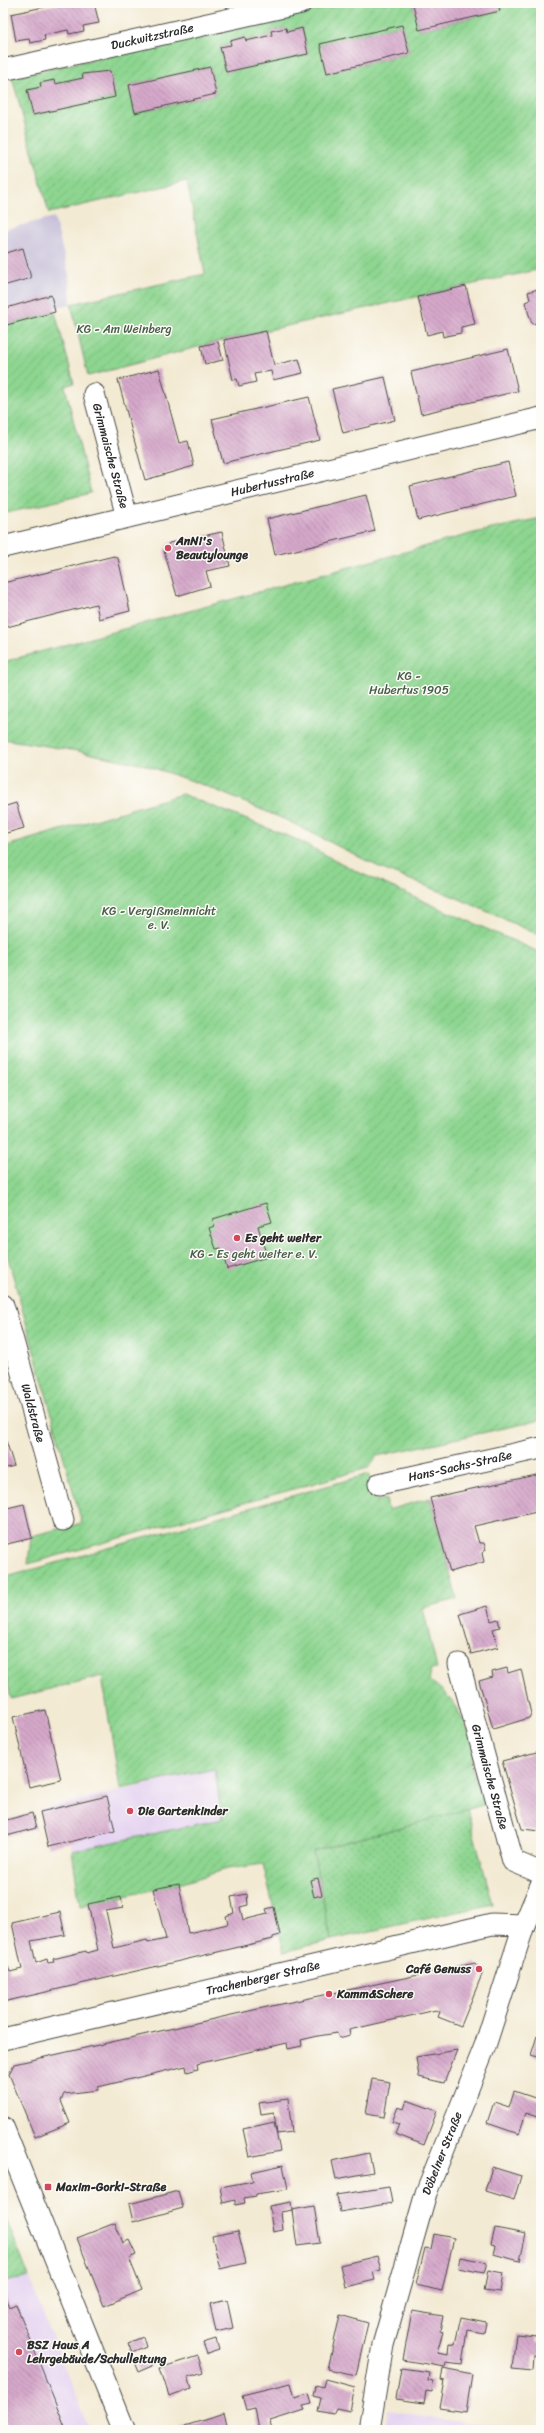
<svg xmlns="http://www.w3.org/2000/svg" width="544" height="2433" font-family="Sriracha,sans-serif">
	<defs>
		<pattern id="park-dots" width="8" height="8" patternUnits="userSpaceOnUse"><rect width="8" height="8" fill="#8dd590"/><path d="M2 2h.1M6 6h.1" fill="none" stroke="#7ab77c" stroke-width="1.8" stroke-linecap="round"/></pattern>
		<pattern id="garden-furrows" width="10" height="10" patternUnits="userSpaceOnUse"><rect width="10" height="10" fill="#8dd590"/><path d="M-1 1l2-2M0 10L10 0M9 11l2-2" fill="none" stroke="#7ab77c"/></pattern>
		<pattern id="building-back-hatch" width="6" height="6" patternUnits="userSpaceOnUse"><rect width="6" height="6" fill="#d5a8ca"/><path d="M-1 5l2 2M0 0l6 6M5-1l2 2" fill="none" stroke="#ad89a4"/></pattern>
	</defs>
	<rect width="100%" height="100%" fill="#fdfcf7"/>
	<filter id="ink" filterUnits="userSpaceOnUse"><feTurbulence type="fractalNoise" baseFrequency=".025" numOctaves="2"/><feDisplacementMap in="SourceGraphic" scale="8" xChannelSelector="R" yChannelSelector="G"/><feConvolveMatrix kernelMatrix="1 2 1 2 8 2 1 2 1" color-interpolation-filters="sRGB"/></filter>
	<filter id="wash" filterUnits="userSpaceOnUse"><feTurbulence type="fractalNoise" baseFrequency=".012" numOctaves="4" result="noise"/><feDisplacementMap in="SourceGraphic" scale="16" xChannelSelector="R" yChannelSelector="G"/><feGaussianBlur stdDeviation="0.9" result="paint"/><feColorMatrix in="noise" values="0 0 0 0 0 0 0 0 0 0 0 0 0 0 0 0 0 1.4 0 .05"/><feComposite in="paint" operator="in"/></filter>
	<g filter="url(#wash)">
		<rect width="100%" height="100%" fill="#f3ead3"/>
		<path fill="#e5d3f1" d="M215 1769 222 1819 72 1851 71 1842 48 1847 39 1809Z
			M29 2277 31 2283 89 2430H3V2282Z
			M388 2410 477 2425 541 2427V2430H385Z"/>
		<path fill="#c7c0d9" d="M54 217 69 275 71 304 54 308 55 312 3 326V230Z"/>
		<path fill="url(#park-dots)" stroke="#5c805e" d="M467 1809 493 1904 331 1940 313 1851Z"/>
		<path fill="url(#garden-furrows)" stroke="#5c805e" fill-rule="evenodd" d="M349 3H416L413 4 419 30 500 11 498 3H541V269L224 340 88 376 71 304 205 274 187 181 49 213 12 77ZM402 25 409 53 327 73 321 44ZM286 28 287 32 302 28 308 54 226 72 220 47 231 45 230 41 245 37 246 41 272 35 271 31ZM210 67 216 94 135 113 129 85ZM92 72 93 75 110 72 115 97 33 115 27 90 41 87V83L53 80 55 84 83 78 82 74Z
			M55 312 74 383 65 386 91 493 3 514V326Z
			M541 518V936L455 897 387 871 286 820 206 786 145 765 78 751 3 739V662L474 533Z
			M182 794 295 839 360 873 541 953V1420L377 1456 368 1468 28 1564 31 1536 82 1523 3 1240V847Z
			M369 1474 377 1501 386 1499 388 1510 430 1498 457 1599 423 1608 437 1669 431 1670 429 1681C452 1692 475 1735 475 1760L470 1762 484 1805 313 1851 331 1940 284 1952 263 1864 227 1869 179 1884 80 1906 72 1851 222 1819 215 1769 120 1789 102 1676 11 1699 3 1661V1578Z
			M3 2211 29 2277 3 2282Z"/>
		<g id="blocks">
			<path fill="url(#building-back-hatch)" d="M63 3H94L99 23 83 26 84 31 69 34 68 30 44 35 45 40 30 43 29 39 16 41 11 14Z
				M416 3H498L500 11 419 30 413 4Z
				M402 25 409 53 327 73 320 44Z
				M286 28 287 32 302 28 308 54 226 72 220 47 231 45 230 41 245 37 246 41 272 35 271 31Z
				M210 67 216 94 135 113 129 85Z
				M110 71 115 97 33 115 27 90 41 87 40 83 54 80 55 84 83 78 82 74Z
				M23 248 31 278 3 286V254Z
				M466 286 475 324 461 327V333L446 336 443 337 442 331 427 335 418 297Z
				M541 288V337L537 323 532 324 525 302 530 300 528 292Z
				M51 295 55 312 3 326V309Z
				M266 331 274 365 299 359 303 373 273 380 271 371 254 374 256 382 239 386 237 379 233 380 224 340Z
				M218 342 223 360 205 364 201 346Z
				M508 349 518 391 421 414 411 372Z
				M159 369 179 443 188 441 194 466 145 480 118 380Z
				M385 377 395 420 343 433 332 389Z
				M309 397 320 440 223 463 212 419Z
				M508 462 516 496 418 520 410 486Z
				M366 495 375 531 275 555 267 519Z
				M222 532 230 566 206 571 210 586 177 596 164 551 169 543Z
				M114 556 118 558 130 611 99 619 96 604 3 628V583Z
				M16 803 24 828 3 834V807Z
				M266 1203 272 1222 258 1226 267 1257 227 1269 221 1248 216 1249 209 1228 214 1226 213 1219Z
				M3 1431 14 1466 3 1469Z
				M541 1474V1511L474 1526 479 1543H484L486 1550 482 1553 484 1562 450 1572 430 1498Z
				M24 1504 32 1538 3 1545V1509Z
				M487 1606 491 1621 498 1619 500 1627 493 1629 498 1647 471 1654 460 1614Z
				M507 1668 508 1673 521 1669 531 1714 529 1718 493 1729 479 1681 493 1677 492 1672Z
				M45 1710 61 1780 29 1787 13 1717Z
				M538 1749 541 1750V1831L522 1829 502 1761 537 1752Z
				M107 1796 115 1831 48 1847 40 1812Z
				M32 1813 36 1828 3 1837V1821Z
				M318 1878 322 1895 314 1897 310 1880Z
				M179 1884 188 1933 228 1924 226 1916 234 1913 231 1897 247 1894 248 1905 240 1907 243 1920 268 1914 266 1909 274 1907 280 1935 273 1937V1939L188 1959 3 2002V1954L10 1972 22 1969 12 1923 60 1912 65 1935 31 1941 36 1963 47 1959 48 1963 54 1962 53 1959 86 1951 87 1953 98 1950 88 1904 121 1897 123 1908 106 1911 114 1948 147 1940 148 1943 166 1939 153 1889Z
				M475 1963 483 1972 461 2026 438 2017 440 2012 436 2010 349 2030 350 2035 339 2038 337 2033 318 2036 301 2040 302 2046 288 2049 287 2043 197 2064 198 2069 187 2072 186 2066 98 2087V2090L64 2094 61 2101 70 2123 35 2137 9 2074 14 2064 258 2009Z
				M537 2036 541 2038V2058L531 2055Z
				M457 2050 444 2083 419 2077 416 2057Z
				M372 2079 390 2082 384 2117 366 2114Z
				M514 2091 541 2100V2118L526 2113 519 2134 487 2123 494 2102 509 2107Z
				M288 2099 292 2132 277 2134 274 2112 261 2114 259 2103Z
				M407 2100 437 2111 424 2145 395 2134 399 2124 392 2122 398 2107 404 2109Z
				M274 2122 280 2151 249 2157 243 2129Z
				M369 2153 373 2172 336 2179 332 2161Z
				M283 2165 288 2189 256 2194V2196L244 2198 245 2203 235 2205V2200L223 2203 220 2187 253 2181 251 2172Z
				M492 2167 521 2176 514 2200 485 2191Z
				M389 2187 392 2203 340 2212 337 2195Z
				M178 2191 183 2208 133 2222 129 2204Z
				M291 2202 292 2210 281 2212 283 2230 273 2232 269 2206Z
				M314 2206 320 2243 297 2246 292 2210Z
				M115 2223 123 2243 129 2240 136 2255 129 2258 142 2290 104 2306 77 2238Z
				M495 2228 526 2234 520 2261 493 2254 495 2246 491 2245Z
				M238 2231 246 2263 220 2269 212 2236Z
				M434 2234 454 2238 442 2291 416 2285 425 2248 431 2249Z
				M377 2256 381 2270 373 2272 375 2280 345 2287 340 2265Z
				M460 2257 487 2262 484 2273 458 2268Z
				M488 2270 503 2273 500 2292 484 2290Z
				M4 2295 9 2307 16 2304 66 2430H8L3 2418Z
				M227 2300 233 2328 216 2332 210 2304Z
				M412 2311 443 2316 440 2331 443 2332 437 2352 448 2354 449 2343 455 2344 461 2317 486 2322 484 2333 467 2330 462 2364 446 2362 445 2367 403 2360Z
				M340 2315 368 2323 356 2375 328 2369Z
				M516 2334 537 2336 536 2342 541 2343V2357L534 2356 533 2371 512 2369Z
				M143 2337 146 2347 132 2353 128 2343Z
				M216 2339 219 2350 207 2354 203 2343Z
				M198 2356 203 2372 188 2377 192 2388 169 2396 160 2368Z
				M150 2357 153 2366 139 2372 135 2362Z
				M401 2368 429 2372 428 2380 433 2381 432 2392 426 2391 424 2403 396 2399Z
				M443 2368 472 2374 466 2412 440 2408 445 2381 441 2380Z
				M325 2379 355 2387 350 2411 336 2408 333 2414 318 2411 321 2398 314 2396 316 2385 323 2387Z
				M291 2383 295 2398 309 2394 312 2404 303 2406 305 2410 270 2421 272 2430H259L255 2408 246 2410 242 2395Z
				M224 2414 228 2429 179 2430 178 2428Z"/>
		</g>
	</g>
	<g filter="url(#ink)">
		<use href="#blocks" fill-opacity="0" stroke="#494844" stroke-width="1"/>
		<g fill="none" stroke-linecap="round" stroke-linejoin="round">
			<defs>
				<g id="street">
					<path id="s1" d="M3 70 301 3"/>
					<path id="s2" d="M94 394 127 517"/>
					<path id="s3" d="M3 547 541 418"/>
					<path id="s4" d="M3 1305 63 1520"/>
					<path id="s5" d="M379 1484 541 1448"/>
					<path id="s6" d="M459 1664 513 1861 541 1873"/>
					<path id="s7" d="M3 2039 492 1924 524 1925"/>
					<path id="s8" d="M369 2430 383 2345 426 2193 485 2046 524 1925 541 1885"/>
				</g>
				<path id="secondary" d="M3 2128 124 2430"/>
			</defs>
			<use href="#street" stroke="#494844" stroke-width="23"/>
			<use href="#secondary" stroke="#494844" stroke-width="24"/>
			<use href="#street" stroke="#fff" stroke-width="21"/>
			<use href="#secondary" stroke="#fff" stroke-width="22"/>
		</g>
	</g>
	<g fill="#d1495b" stroke="#fdfcf7" stroke-width="1.5">
		<circle cx="168" cy="548" r="4"/>
		<circle cx="237" cy="1238" r="4"/>
		<circle cx="130" cy="1811" r="4"/>
		<circle cx="479" cy="1969" r="4"/>
		<circle cx="329" cy="1994" r="4"/>
		<rect x="44" y="2183" width="8" height="8" rx="2"/>
		<circle cx="19" cy="2352" r="4"/>
	</g>
	<g text-anchor="middle" stroke-width="3" stroke-linejoin="round" paint-order="stroke">
		<g font-size="12" fill="#2b2b2b" stroke="#fdfcf7">
			<text dy="4" stroke="none"><textPath href="#s1" startOffset="153">Duckwitzstraße</textPath></text>
			<text dy="4" stroke="none"><textPath href="#s2" startOffset="64">Grimmaische Straße</textPath></text>
			<text dy="4" stroke="none"><textPath href="#s3" startOffset="277">Hubertusstraße</textPath></text>
			<text dy="4" stroke="none"><textPath href="#s4" startOffset="112">Waldstraße</textPath></text>
			<text dy="4" stroke="none"><textPath href="#s5" startOffset="83">Hans-Sachs-Straße</textPath></text>
			<text dy="4" stroke="none"><textPath href="#s6" startOffset="117">Grimmaische Straße</textPath></text>
			<text dy="4" stroke="none"><textPath href="#s7" startOffset="267">Trachenberger Straße</textPath></text>
			<text dy="4" stroke="none"><textPath href="#s8" startOffset="287">Döbelner Straße</textPath></text>
		</g>
		<g font-size="12" fill="#485e49" stroke="#fdfcf7">
			<text x="124" y="333">KG - Am Weinberg</text>
			<text x="409" y="680">KG -<tspan x="409" dy="14">Hubertus 1905</tspan></text>
			<text x="159" y="915">KG - Vergißmeinnicht<tspan x="159" dy="14">e. V.</tspan></text>
			<text x="254" y="1258">KG - Es geht weiter e. V.</text>
		</g>
		<g font-size="12" font-weight="bold" fill="#2b2b2b" stroke="#fdfcf7" text-anchor="start">
			<text x="176" y="545">AnNi's<tspan x="176" dy="14">Beautylounge</tspan></text>
			<text x="245" y="1242">Es geht weiter</text>
			<text x="138" y="1815">Die Gartenkinder</text>
			<text x="471" y="1973" text-anchor="end">Café Genuss</text>
			<text x="337" y="1998">Kamm&amp;Schere</text>
			<text x="56" y="2191">Maxim-Gorki-Straße</text>
			<text x="27" y="2349">BSZ Haus A<tspan x="27" dy="14">Lehrgebäude/Schulleitung</tspan></text>
		</g>
	</g>
	<rect width="544" height="2433" fill="none" stroke="#fdfcf7" stroke-width="16"/>
</svg>
